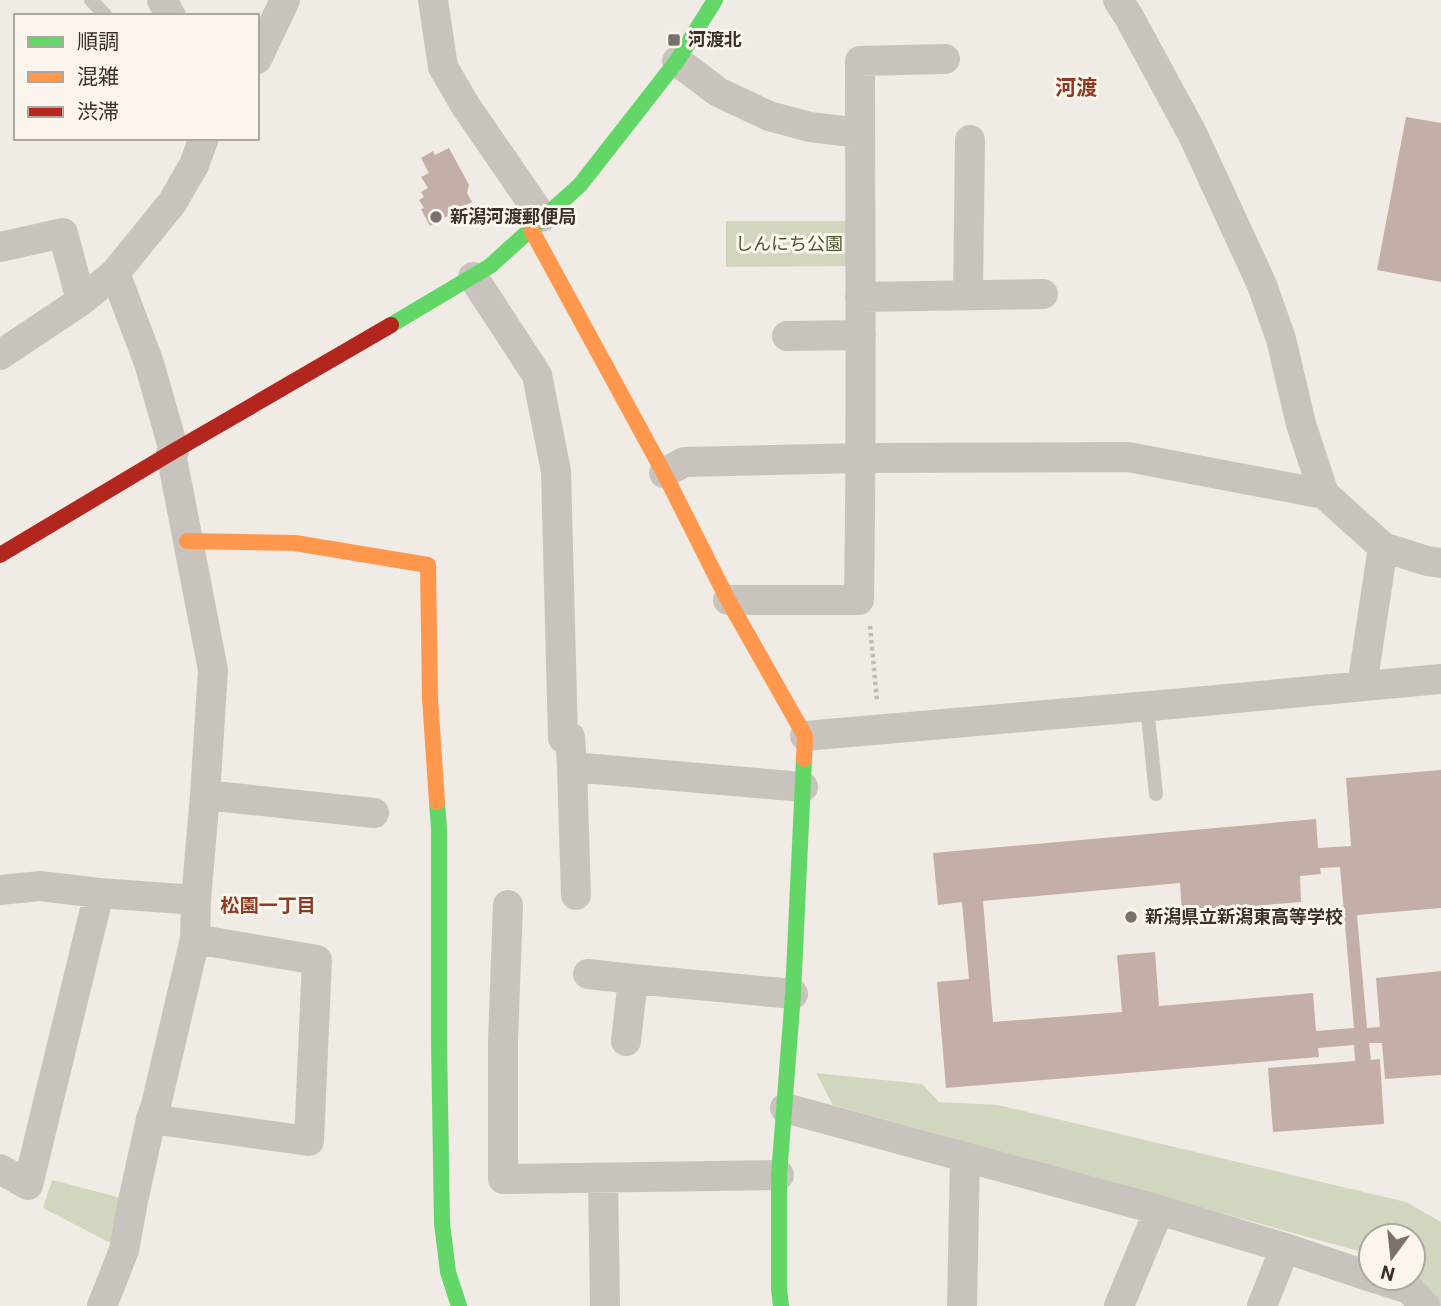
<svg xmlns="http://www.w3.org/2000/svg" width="1441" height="1306" font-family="Roboto,'Noto Sans JP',sans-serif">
	<rect width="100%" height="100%" fill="#f0ebe5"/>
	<path fill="#d1d6bf" d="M726 221H852V266L726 267Z
		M816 1073 922 1084 939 1102 998 1105 1406 1202 1441 1222V1306H1439L1429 1291 1413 1278V1236H1371V1257L1362 1252 833 1105Z
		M52 1180 133 1201 124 1250 43 1208Z"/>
	<path fill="#c3afa7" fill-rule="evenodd" d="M1406 117 1441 123V282L1377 270Z
		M449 148 469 185 467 193 472 202 430 226 421 209 424 208 419 200 424 197 421 192 428 188 421 177 429 173 421 158 433 151 435 155Z
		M1441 770V908L1357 915 1367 1028 1380 1027 1376 978 1441 971V1075L1385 1079 1382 1043H1369L1371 1060 1380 1059 1384 1124 1273 1132 1268 1068 1355 1061 1354 1045 1318 1048 1319 1057 946 1088 937 982 969 979 962 902 938 905 933 853 1316 819 1318 848 1351 846 1346 778ZM1340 867 1354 1028 1316 1031 1313 993 1159 1006 1155 952 1117 955 1122 1012 993 1022 983 901 1180 883 1182 912 1301 902 1300 876 1321 874 1320 868Z"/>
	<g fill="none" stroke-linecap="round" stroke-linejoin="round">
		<path stroke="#c2bbb6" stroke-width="4.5" stroke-dasharray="3.5 3.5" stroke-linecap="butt" d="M870 626 877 701"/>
		<path stroke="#c9c3be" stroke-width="14" d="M91 0 106 16
			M1147 707 1156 794"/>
		<path stroke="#c9c3be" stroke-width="30" d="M162 0 171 16
			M433 0 443 67 465 105 542 217
			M1118 0 1129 17 1193 135 1262 285 1281 339 1301 424 1324 494 1383 547 1427 561 1441 563
			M257 59 285 0
			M677 61 718 92 769 116 810 127 860 133
			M0 247 63 233 81 301
			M115 273 149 363 174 451
			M473 277 537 375 556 471 563 738 570 737 572 767 803 787
			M968 295 970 140
			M860 297 1043 294
			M787 336 861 335
			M0 355 81 301 115 273 172 203 194 165 204 138
			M664 473 684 462 862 458 1128 457 1324 494
			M728 600H859C862 420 860 240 860 61L945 59
			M1362 686 1383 547
			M805 736 1162 705 1441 679
			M572 767 576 895
			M205 795 374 813
			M0 890 40 886 99 893 196 900
			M508 905 503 1041V1179L779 1175
			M588 974 633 979
			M626 1041 633 979 793 994
			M785 1108 1159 1210 1285 1248 1371 1277
			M151 1119 309 1141 317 960 195 939
			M0 1169 28 1185 99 893
			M603 1178 605 1306
			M1374 1278 1409 1289 1425 1306
			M102 1306 124 1250 133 1201 151 1119 156 1105 195 939 196 900 205 795 213 670 171 453
			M962 1306 965 1157
			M1119 1306 1159 1210
			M1262 1306 1285 1248"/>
		<path stroke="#63d668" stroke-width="16" d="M391 325 490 266 580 185 677 61 715 0
			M437 802 439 828V1042L442 1223 448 1272 459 1306
			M781 1306 779 1289V1175L793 994 804 759"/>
		<path stroke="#ff974d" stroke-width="16" d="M531 229 664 473 728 600 805 736 804 759
			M187 541 295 543 428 565 430 698 437 802"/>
		<path stroke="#b3261e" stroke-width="16" d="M0 555 174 451 391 325"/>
	</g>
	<g fill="#7a716c" stroke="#fbf5ee" stroke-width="2.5">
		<rect x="667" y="33" width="14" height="14" rx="3.5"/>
		<circle cx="436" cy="217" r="7"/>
		<circle cx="1131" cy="917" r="7"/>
	</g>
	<g text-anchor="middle" stroke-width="6" stroke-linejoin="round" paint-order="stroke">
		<g font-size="18" font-weight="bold" fill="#3b302b" stroke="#fbf5ee" text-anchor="start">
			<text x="688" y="46">河渡北</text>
			<text x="450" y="223">新潟河渡郵便局</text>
			<text x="1145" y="923">新潟県立新潟東高等学校</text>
		</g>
		<g font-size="18" fill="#4a5a2e" stroke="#fbf5ee">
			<text x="789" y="250">しんにち公園</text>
		</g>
		<g font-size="19" font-weight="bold" fill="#8c3b22" stroke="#fbf5ee">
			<text x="268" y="912">松園一丁目</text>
		</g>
		<g font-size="21" font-weight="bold" fill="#8c3b22" stroke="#fbf5ee">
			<text x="1076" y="95">河渡</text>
		</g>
	</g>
	<rect x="14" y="14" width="245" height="126" fill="#fbf5ee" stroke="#aea6a0" stroke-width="2"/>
	<rect x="28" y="37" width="35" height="10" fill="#63d668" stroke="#aea6a0" stroke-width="2"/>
	<text x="77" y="49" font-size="21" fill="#3b302b">順調</text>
	<rect x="28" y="72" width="35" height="10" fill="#ff974d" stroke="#aea6a0" stroke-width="2"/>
	<text x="77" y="84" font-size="21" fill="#3b302b">混雑</text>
	<rect x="28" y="107" width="35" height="10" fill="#b3261e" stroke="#aea6a0" stroke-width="2"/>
	<text x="77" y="119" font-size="21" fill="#3b302b">渋滞</text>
	<g transform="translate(1392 1257) rotate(195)"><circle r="33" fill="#fbf5ee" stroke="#aea6a0" stroke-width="2"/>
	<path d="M0-5L12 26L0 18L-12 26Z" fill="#7a716c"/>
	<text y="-10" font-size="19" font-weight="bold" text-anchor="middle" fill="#3b302b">N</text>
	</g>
</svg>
